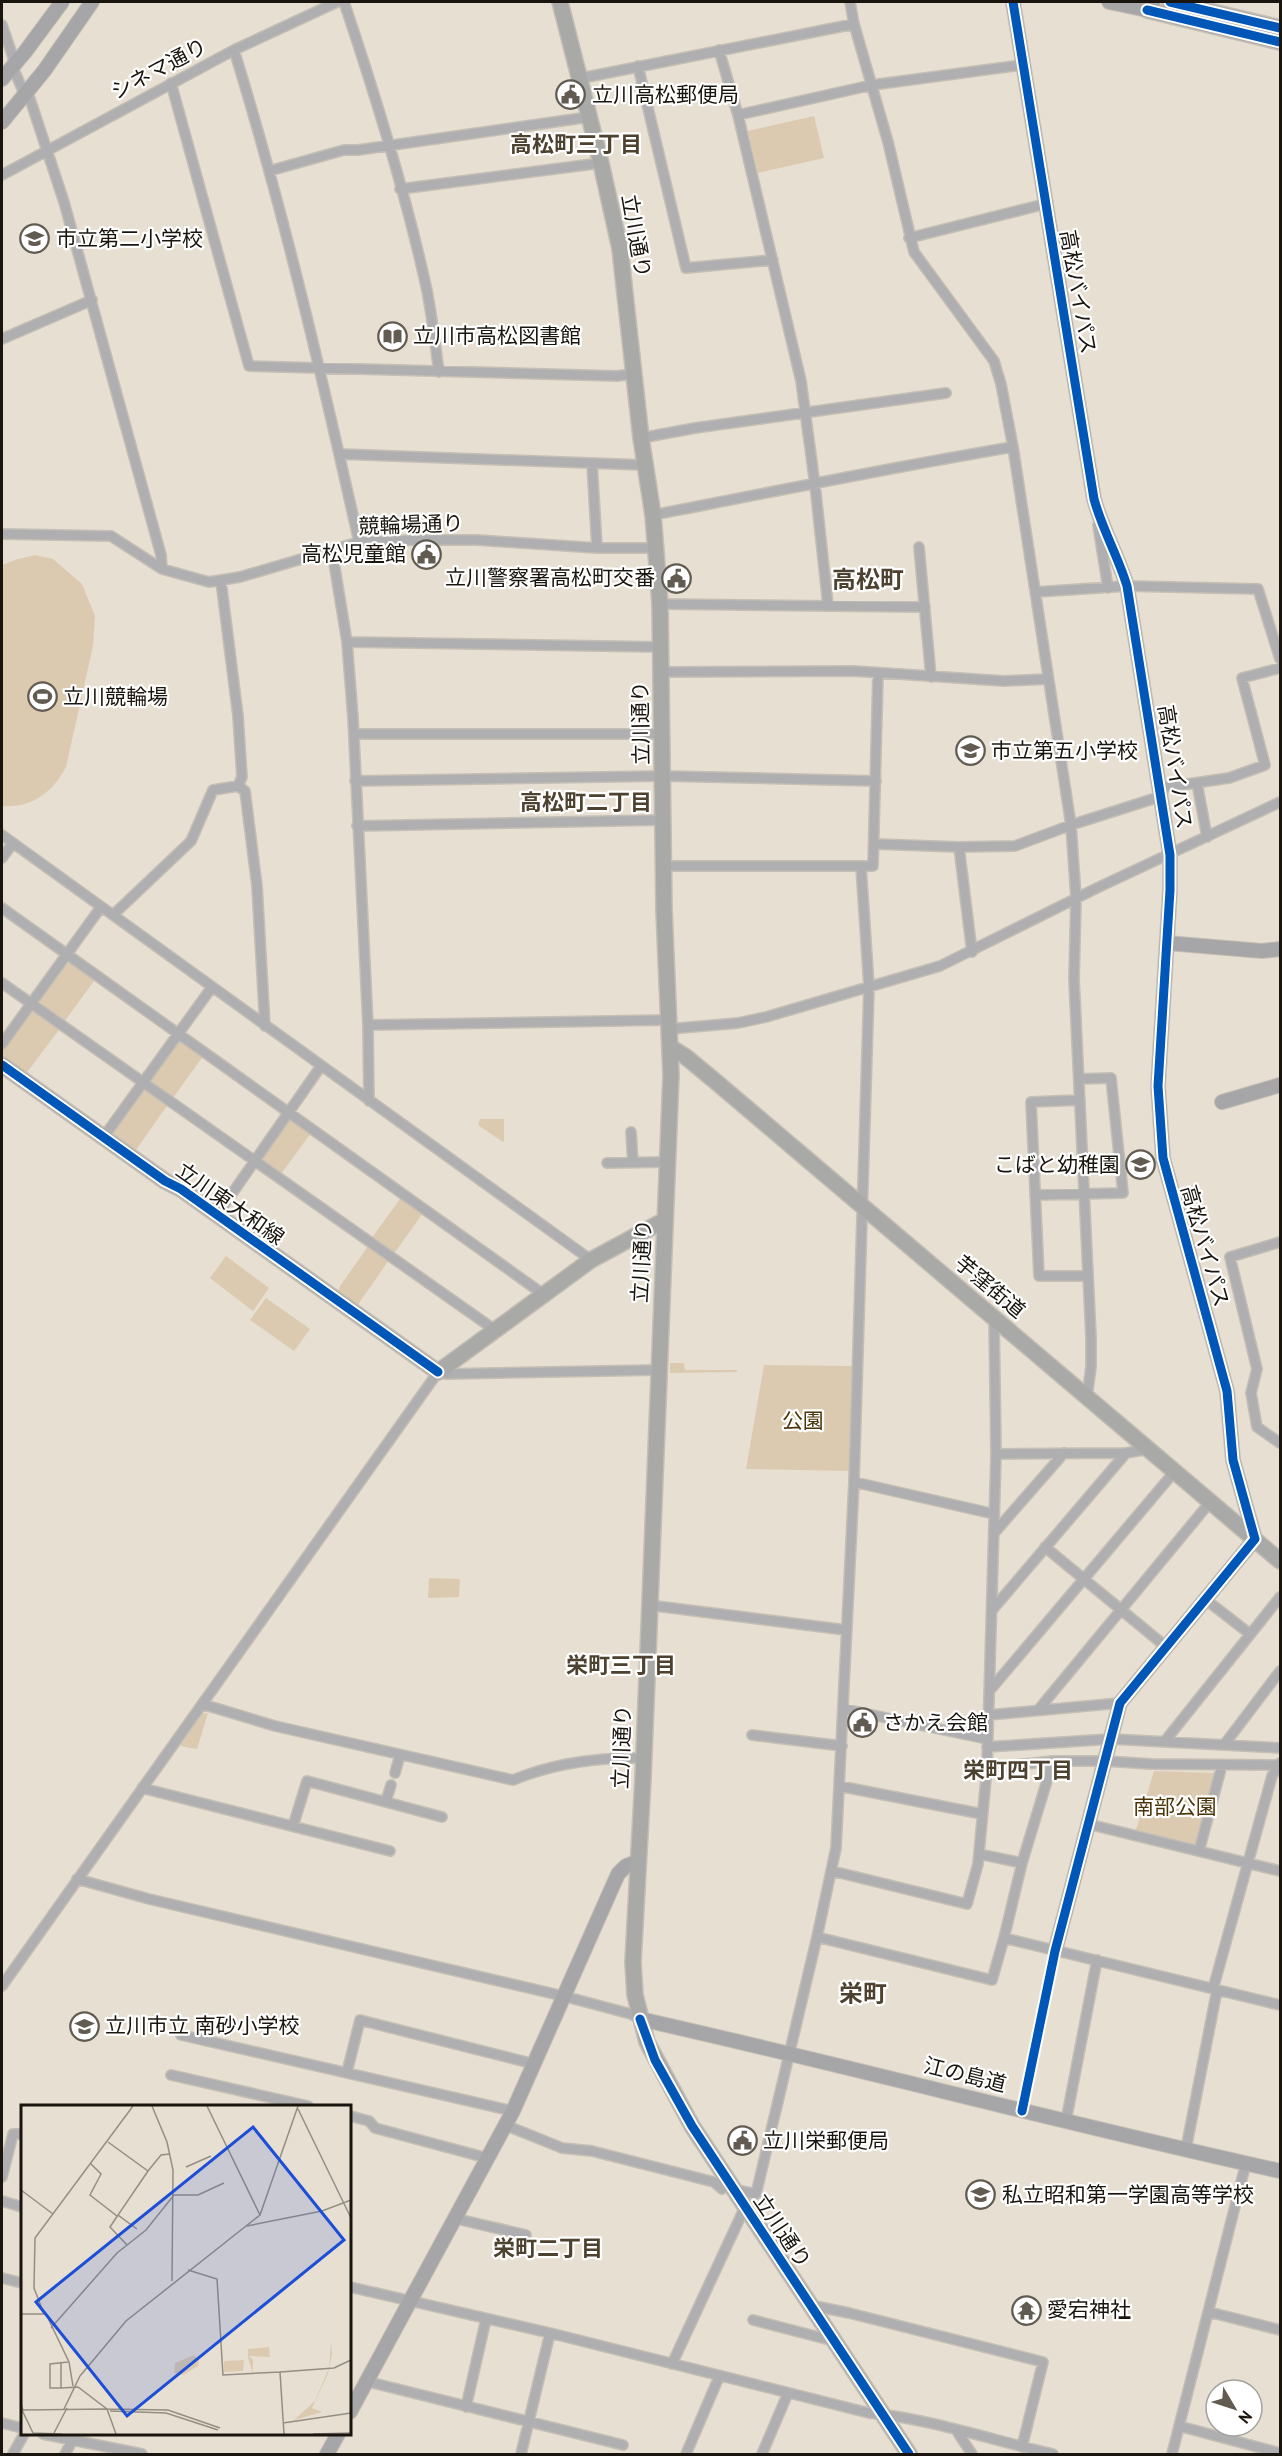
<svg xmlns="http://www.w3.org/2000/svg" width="1282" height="2456" font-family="'PT Sans','Noto Sans JP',sans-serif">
	<rect width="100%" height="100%" fill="#e7dfd2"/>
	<path fill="#dbcaaf" d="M814 116 824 158 758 173 748 131Z
		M35 555 53 559 82 584 95 616 93 646 66 767C52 793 32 808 2 806V565L18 559Z
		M67 957 96 978 62 1025 33 1004Z
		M31 1006 61 1027 22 1079 2 1064V1047Z
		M178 1036 204 1055 170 1102 144 1083Z
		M143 1085 169 1103 131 1157 104 1138Z
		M288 1117 311 1133 281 1174 259 1158Z
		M480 1119H504V1141L503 1142 478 1125Z
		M400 1199 423 1213 393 1255 371 1239Z
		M369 1245 389 1260 357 1306 338 1293 340 1286Z
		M226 1256 269 1288 253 1311 210 1278Z
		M266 1298 310 1329 294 1351 250 1320Z
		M670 1363H684L685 1370H737V1372L670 1373Z
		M764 1365 852 1366 849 1471 746 1469Z
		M429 1578 460 1579 459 1597 428 1598Z
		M208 1713 197 1749 180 1746 202 1714Z
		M1154 1771 1216 1773 1198 1845 1136 1830Z"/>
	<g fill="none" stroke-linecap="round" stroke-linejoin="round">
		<defs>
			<path id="street" d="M344 2C375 94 405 191 426 286 432 314 435 343 439 372
				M850 2 854 24 888 142 914 252 994 361 1001 384 1013 447 1071 825 1076 898 1074 979 1091 1337V1367L1087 1397
				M2 25 13 57V68L25 95 30 99 64 202 161 555 162 569
				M234 50C284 212 322 377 359 542
				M719 50 738 115 801 381 815 485 828 605
				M638 66 686 268 773 260
				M577 74 587 77 854 24
				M171 83 249 366 617 376 633 374
				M738 115 872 85 1022 65
				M269 171 344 150H358L589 117
				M2 175 234 50 337 2
				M400 189 601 163
				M909 238 1045 204
				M2 339 92 300
				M641 438 695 428 946 393
				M339 454 644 465
				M592 463 597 548
				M653 515C773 492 892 467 1013 447
				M1098 525 1108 588
				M2 534 111 536 162 569 209 582 240 577 359 542 416 540H477L597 548H655
				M919 547 931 677
				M332 550 347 642 353 718 368 1025 369 1101
				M221 581 238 716 242 777 238 786
				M1036 592 1127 586 1258 589 1280 659
				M660 604 925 607
				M347 642 661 647
				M661 672 854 671 1004 681 1048 679
				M354 734H662
				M355 781 663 776 876 781
				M1197 783 1207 837
				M1161 788 1229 778 1265 765 1242 678 1280 668
				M357 826 664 820
				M2 835 591 1260
				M875 844 959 847 1015 846 1071 825 1162 796
				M959 847 972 952
				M2 858 13 843
				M664 866H873L878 674
				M2 908 543 1294
				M113 915 191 841 213 790 238 786 245 791 257 886 265 1026
				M2 983 495 1330
				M368 1025 668 1020
				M669 1029 738 1023 766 1017 940 966 1099 887 1280 802
				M2 1044 101 907
				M1080 1100 1031 1102 1039 1276H1088
				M631 1132 633 1163
				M103 1138 212 987
				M607 1163 668 1162
				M1035 1195 1123 1193 1111 1078 1079 1079
				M217 1215 321 1066
				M1280 1242 1230 1257 1257 1369 1251 1393 1257 1427 1280 1443
				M996 1454 1126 1453 1149 1449
				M854 1482 994 1514
				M995 1532 1064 1453
				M1045 1547 1165 1646
				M1205 1599 1250 1634
				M648 1605 846 1630
				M993 1609 1126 1453
				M991 1689 1175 1471
				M202 1704 275 1726 513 1780C554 1763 598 1757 643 1758
				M844 1709 987 1739
				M1039 1709 1211 1501
				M989 1715 1120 1703
				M752 1735 842 1746
				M1165 1741 1280 1597
				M1224 1745 1280 1671
				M987 1747 1111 1739 1280 1748
				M1053 1761 1022 1863 1004 1938 1280 2005
				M987 1768 1053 1761H1105L1151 1764 1280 1765
				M395 1773 400 1755
				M839 1786 982 1814
				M142 1788 390 1851
				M386 1801 391 1785
				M1088 1824 1280 1871
				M293 1826 307 1781 442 1817
				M1199 1851 1222 1765
				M979 1854 1022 1863
				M832 1871 967 1904 978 1864 987 1768 996 1454 994 1317
				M77 1879 149 1899 563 1996 631 2014 640 2019
				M817 1937 992 1980 1004 1938
				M2 1986 438 1372 446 1374 658 1370
				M1213 1989 1272 1776 1280 1763
				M181 2035 513 2111
				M347 2072 360 2020 534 2064
				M171 2075 308 2106
				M1022 2111 1055 1951
				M350 2116 369 2121 375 2128 487 2158
				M1066 2121 1097 1960
				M505 2125 562 2148 592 2151 714 2182 722 2189 730 2184
				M1186 2149 1217 1990
				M2 2177 13 2134H22
				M733 2189 756 2194 817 1937 836 1848 854 1482 869 987 861 866
				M2 2201 22 2207
				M453 2218 526 2235
				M2 2278 22 2283
				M350 2287 550 2333 869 2413C927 2418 995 2441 1053 2454
				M810 2305 849 2313 1043 2362 1022 2447
				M1209 2312 1280 2330
				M753 2320 834 2341
				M672 2364 745 2207
				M365 2381 623 2445
				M466 2407 486 2319
				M2 2423 22 2428
				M1179 2426 1280 2453
				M956 2430 972 2454
				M43 2434 142 2454
				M13 2454 24 2434
				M65 2454 72 2441
				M521 2454 550 2333
				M686 2454 719 2377
				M762 2454 788 2393
				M1172 2454 1246 2163"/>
			<path id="secondary" d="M1013 2 1094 499C1102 529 1118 556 1127 586L1170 855V890L1158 1086 1163 1158 1227 1391 1233 1460 1255 1539 1120 1703 1055 1951
				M1109 2 1147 10 1153 2
				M2 79 25 52 62 2
				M2 122 44 71 92 2
				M1167 943 1262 951 1280 949
				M1222 1102 1280 1085
				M640 2019C854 2067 1066 2124 1280 2171
				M350 2412 513 2111 618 1874 626 1866 639 1861
				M327 2454 338 2434"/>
			<path id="primary" d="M560 2 601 163 620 249 641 438 653 515 660 604 664 910 671 1075 643 1778 633 1962 635 1995 647 2042 692 2126 909 2454
				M1170 2 1280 28
				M1147 10 1280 42
				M670 1047 686 1057 715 1081 1280 1561
				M2 1065 165 1181 181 1189 438 1372 591 1260 665 1220"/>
		</defs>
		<use href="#street" stroke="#c4beb4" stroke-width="12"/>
		<use href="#secondary" stroke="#c4beb4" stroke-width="16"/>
		<use href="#primary" stroke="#c4beb4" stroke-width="18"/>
		<use href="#street" stroke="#afafb1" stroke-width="9"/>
		<use href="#secondary" stroke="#a6a6a8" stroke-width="14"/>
		<use href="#primary" stroke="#a9a9a8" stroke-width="15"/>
		<defs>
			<path id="cycleway" d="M1013 2 1094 499C1102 529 1118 556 1127 586L1170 855V890L1158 1086 1163 1158 1227 1391 1233 1460 1255 1539 1120 1703 1055 1951 1022 2111
				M1170 2 1280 28
				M1147 10 1280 42
				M2 1065 165 1181 181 1189 438 1372
				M640 2019 655 2060 692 2126 909 2454"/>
		</defs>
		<use href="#cycleway" stroke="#fff" stroke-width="13"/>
		<use href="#cycleway" stroke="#0057b8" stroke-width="9"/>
	</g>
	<defs>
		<symbol id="civic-ring" viewBox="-11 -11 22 22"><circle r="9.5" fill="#fff" stroke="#615b52" stroke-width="1.5"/><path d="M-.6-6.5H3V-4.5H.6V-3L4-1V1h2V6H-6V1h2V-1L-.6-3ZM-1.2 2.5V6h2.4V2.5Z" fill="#615b52"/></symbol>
		<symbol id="school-ring" viewBox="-11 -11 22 22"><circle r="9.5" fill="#fff" stroke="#615b52" stroke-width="1.5"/><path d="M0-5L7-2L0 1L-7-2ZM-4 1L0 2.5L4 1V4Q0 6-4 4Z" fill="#615b52"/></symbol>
		<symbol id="library-ring" viewBox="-11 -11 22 22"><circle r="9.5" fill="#fff" stroke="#615b52" stroke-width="1.5"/><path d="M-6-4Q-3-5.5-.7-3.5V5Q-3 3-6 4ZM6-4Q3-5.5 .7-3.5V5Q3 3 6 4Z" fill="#615b52"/></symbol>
		<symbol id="stadium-ring" viewBox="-11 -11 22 22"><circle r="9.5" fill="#fff" stroke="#615b52" stroke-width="1.5"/><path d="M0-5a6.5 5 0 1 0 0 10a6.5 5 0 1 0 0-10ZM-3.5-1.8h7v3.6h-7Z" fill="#615b52"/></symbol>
		<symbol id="temple-ring" viewBox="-11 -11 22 22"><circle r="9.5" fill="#fff" stroke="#615b52" stroke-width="1.5"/><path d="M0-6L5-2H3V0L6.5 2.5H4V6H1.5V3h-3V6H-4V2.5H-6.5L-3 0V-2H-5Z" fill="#615b52"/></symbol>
	</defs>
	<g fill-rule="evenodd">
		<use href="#civic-ring" x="554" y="78" width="33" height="33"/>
		<use href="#school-ring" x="18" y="222" width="33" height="33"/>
		<use href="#library-ring" x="376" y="320" width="33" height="33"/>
		<use href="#civic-ring" x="410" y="538" width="33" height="33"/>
		<use href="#civic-ring" x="660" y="562" width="33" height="33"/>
		<use href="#stadium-ring" x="26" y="680" width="33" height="33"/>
		<use href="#school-ring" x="954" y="734" width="33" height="33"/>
		<use href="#school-ring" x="1124" y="1148" width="33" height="33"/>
		<use href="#civic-ring" x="846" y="1706" width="33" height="33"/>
		<use href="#school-ring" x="68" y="2010" width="33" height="33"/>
		<use href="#civic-ring" x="726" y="2124" width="33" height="33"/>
		<use href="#school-ring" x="964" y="2178" width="33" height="33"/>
		<use href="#temple-ring" x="1010" y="2294" width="33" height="33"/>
	</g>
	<g text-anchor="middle" stroke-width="4.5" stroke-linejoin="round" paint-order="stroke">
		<g font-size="21" fill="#19140d" stroke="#fff">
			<text transform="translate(159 69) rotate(-28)" y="7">シネマ通り</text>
			<text transform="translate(636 236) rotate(80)" y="7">立川通り</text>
			<text transform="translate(1078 292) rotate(80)" y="7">高松バイパス</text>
			<text transform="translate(411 525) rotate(-2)" y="7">競輪場通り</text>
			<text transform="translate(641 723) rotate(-91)" y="7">立川通り</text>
			<text transform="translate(1175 767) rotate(81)" y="7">高松バイパス</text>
			<text transform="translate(230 1204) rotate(35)" y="7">立川東大和線</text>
			<text transform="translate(1205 1246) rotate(74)" y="7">高松バイパス</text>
			<text transform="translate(642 1261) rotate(-87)" y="7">立川通り</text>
			<text transform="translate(990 1287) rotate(40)" y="7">芋窪街道</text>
			<text transform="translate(622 1747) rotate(-88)" y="7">立川通り</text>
			<text transform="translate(965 2075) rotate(14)" y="7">江の島道</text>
			<text transform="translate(782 2231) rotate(56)" y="7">立川通り</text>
		</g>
		<g font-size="21" fill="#19140d" stroke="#fff" text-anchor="start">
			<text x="592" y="102">立川高松郵便局</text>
			<text x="56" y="246">市立第二小学校</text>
			<text x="413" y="343">立川市高松図書館</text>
			<text x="406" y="561" text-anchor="end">高松児童館</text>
			<text x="655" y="585" text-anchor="end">立川警察署高松町交番</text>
			<text x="63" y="704">立川競輪場</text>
			<text x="991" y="758">市立第五小学校</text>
			<text x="1120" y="1172" text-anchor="end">こばと幼稚園</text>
			<text x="883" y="1730">さかえ会館</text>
			<text x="105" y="2033">立川市立 南砂小学校</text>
			<text x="763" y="2148">立川栄郵便局</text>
			<text x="1002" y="2202">私立昭和第一学園高等学校</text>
			<text x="1047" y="2317">愛宕神社</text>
		</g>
		<g font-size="21" fill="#4b3408" stroke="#fff">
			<text x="803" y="1428">公園</text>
			<text x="1175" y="1814">南部公園</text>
		</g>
		<g font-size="22" font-weight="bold" fill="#4d412f" stroke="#fff">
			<text x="576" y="152">高松町三丁目</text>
			<text x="586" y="810">高松町二丁目</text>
			<text x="621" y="1673">栄町三丁目</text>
			<text x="1018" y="1778">栄町四丁目</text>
			<text x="548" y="2256">栄町二丁目</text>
		</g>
		<g font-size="24" font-weight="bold" fill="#4d412f" stroke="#fff">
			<text x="868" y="588">高松町</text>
			<text x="863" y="2002">栄町</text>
		</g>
	</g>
	<g transform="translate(21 2105)">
		<rect width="330" height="330" fill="#e7dfd2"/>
		<path d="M310 237 311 249 307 269 291 303 301 307 273 315 294 296 308 263ZM248 242 249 252 228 251 232 255V268L227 253V244ZM173 250 178 255 177 261 162 270 153 268 154 258ZM223 255 222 266 203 267V256Z" fill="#dbcaaf"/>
		<path fill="none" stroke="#958e83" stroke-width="1.5" d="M131 1 146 37 152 65 151 176M186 1 239 110M277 4 330 113M87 37 127 66 140 50 149 49M69 58 80 69 69 90 96 111M165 62 190 51M0 85 32 109M97 110 89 122 106 140M226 121 301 106 330 95M116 124 97 110 127 66M167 165 196 174 202 270 259 267 263 329M0 209H25L48 257 52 281M23 209 13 183 14 133 112 1M30 223 96 148 125 125 153 90H177L203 78M40 258V283M259 267 313 263 330 255M40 283 57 282 86 304 147 305 199 323M41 283H29V259L47 257M0 299 2 305 86 304 95 329M43 304 59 271 105 216 239 110 277 1M1 305 12 328M89 306 145 308 197 325M262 318 330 308M12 328 41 329M33 328 46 303M292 329 330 328"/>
		<path fill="#1d4ed8" fill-opacity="0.15" stroke="#1d4ed8" stroke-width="3" d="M232 22 323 135 106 311 15 197Z"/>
		<rect width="330" height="330" fill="none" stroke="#19140d" stroke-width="3"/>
	</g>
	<rect width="1282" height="2456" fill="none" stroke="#19140d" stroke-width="6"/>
	<g transform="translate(1234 2408) rotate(129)"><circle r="28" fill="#ffffff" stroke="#a3a19e" stroke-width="1.5"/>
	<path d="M0-4.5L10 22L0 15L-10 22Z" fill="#615b52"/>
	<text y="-9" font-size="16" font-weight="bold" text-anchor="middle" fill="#19140d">N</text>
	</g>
</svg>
